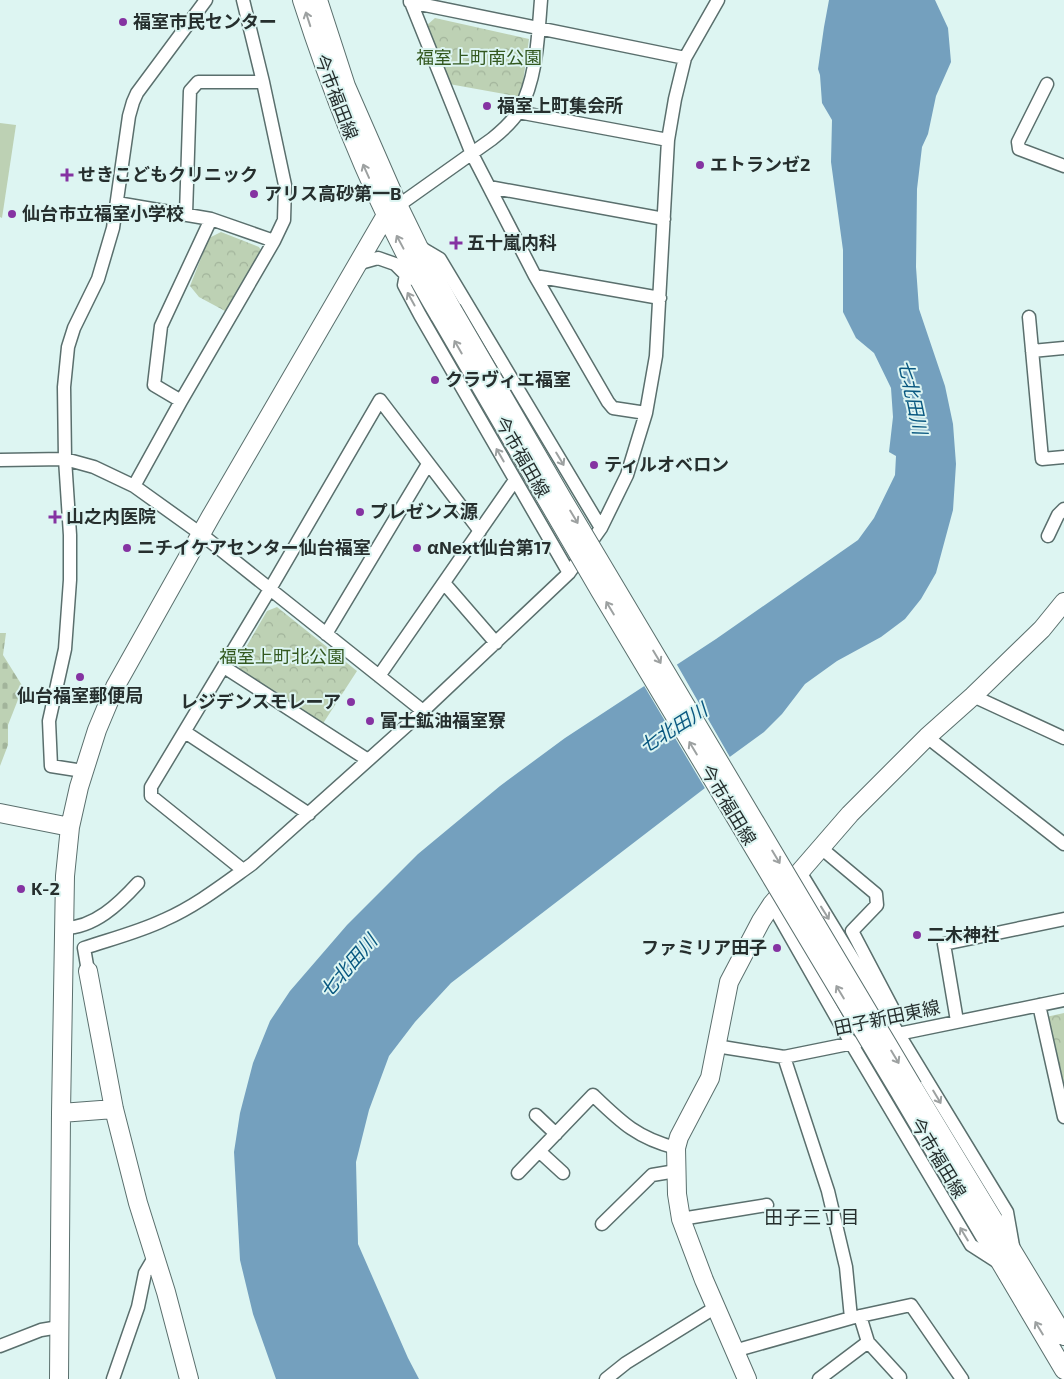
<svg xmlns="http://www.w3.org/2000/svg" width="1064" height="1379" font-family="'Exo 2','Noto Sans JP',sans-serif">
	<defs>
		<pattern id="cemetery-stones" width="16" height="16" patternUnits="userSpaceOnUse" patternTransform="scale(1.25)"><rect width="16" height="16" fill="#bdd1b4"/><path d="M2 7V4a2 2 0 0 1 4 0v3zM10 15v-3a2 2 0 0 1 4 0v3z" fill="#a2b49b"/></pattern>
		<pattern id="park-crowns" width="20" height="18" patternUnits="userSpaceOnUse" patternTransform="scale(1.25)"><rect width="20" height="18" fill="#bdd1b4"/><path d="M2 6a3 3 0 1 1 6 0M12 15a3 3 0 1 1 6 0" fill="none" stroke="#a2b49b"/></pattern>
	</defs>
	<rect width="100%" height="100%" fill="#ddf5f2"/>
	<path fill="#bdd1b4" d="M0 123 16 125 2 218 0 217Z"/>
	<path fill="url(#cemetery-stones)" d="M0 633H6L3 655 23 687 8 725V745L0 766Z"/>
	<path fill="url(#park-crowns)" d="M435 18 529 39 521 97 449 84 426 26Z
		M221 232 259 247 263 254 233 306 225 311 199 297 190 286 209 238Z
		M277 607 357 671 322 725 242 673 237 663 267 611Z
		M1064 1013V1099L1046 1017Z"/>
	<path fill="#74a0be" d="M829 0H935L948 28 951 62 936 96 928 134 922 147 917 189 916 267 919 309 945 386 953 424 956 464 953 510 936 573 921 599 905 619 881 637 837 661 805 684 782 714 764 732 705 775V788L451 983 415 1022 389 1056 369 1110 356 1162 358 1244 408 1358 419 1379H276L253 1314 240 1260 234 1152 240 1113 253 1063 270 1021 290 991 347 925 418 854 500 786 565 738 716 639 858 540 874 518 895 475 896 456 889 452 893 417 891 388 874 353 856 338 843 312V250L831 162 832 120 822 103 820 75 818 69 824 27Z"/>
	<path fill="#ddf5f2" d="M676 663 731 759 708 777 706 790 643 684Z"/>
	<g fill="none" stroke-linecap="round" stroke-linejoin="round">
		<defs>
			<path id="street" d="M410 0 472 154 535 276 608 402 613 408 646 413
				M410 2 685 58
				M1047 84 1018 142 1019 149 1064 166
				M518 112 668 140
				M489 187 664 219
				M117 203 211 219 274 241
				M392 210 492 139C502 131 512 122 519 111 537 78 538 36 541 0
				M186 214 190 91 198 82H263
				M418 246 440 259 601 528
				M357 264 378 258 395 264 410 279
				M406 274 404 285 420 315 569 573
				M535 276 660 298
				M1029 317 1042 459 1064 457
				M1032 351 1064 348
				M181 401 154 385 161 326 211 219
				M0 460 65 459 94 467 134 486 201 534 423 711
				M134 486 181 401 274 241 284 220 285 185 263 82 243 0
				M1048 536 1058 515 1064 509
				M444 583 496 643
				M326 634 428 464
				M224 667 368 760
				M379 676 515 480
				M973 696 1064 738
				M185 732 309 814
				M927 737 1064 844
				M83 771 51 766 49 721 65 649 70 580V535L65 459 64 387 68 347 74 328 98 279 113 228 129 116 133 102 137 93 206 0
				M821 848 876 894 877 905 852 931 893 1009
				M243 870 151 796V787L270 589 380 400 480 531
				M800 872 1007 1212 1013 1246
				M772 904 851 1043 971 1245 999 1263
				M64 928C94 928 119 904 138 883
				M88 971 84 948C111 939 139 932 164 920 196 906 224 884 252 864L423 711 569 573 601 528 627 475 646 413 656 356 668 140 675 99 685 58 718 0
				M1039 1005 1064 1117
				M957 1021 944 944 1064 919
				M893 1035 1064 1000
				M716 1046 784 1057 858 1042
				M784 1057 828 1191 846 1267 851 1318 911 1305 962 1379
				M536 1115 556 1134
				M539 1151 563 1173
				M518 1173 593 1095C621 1122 637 1138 676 1148
				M681 1219 767 1205
				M602 1224 652 1175 676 1171
				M868 1342 900 1377
				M0 1346 41 1330 59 1327
				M734 1351 851 1318
				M113 1379 138 1307 145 1273 155 1256
				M606 1379 626 1363 716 1307
				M819 1379 868 1342 860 1316"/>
			<path id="secondary" d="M302 0C337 109 381 218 440 316
				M318 0 346 86 398 205 418 246 452 309
				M0 813 70 827
				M88 971 114 1109 138 1203 166 1292 189 1379
				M913 1087 1064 1336
				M901 1094 1064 1370
				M61 1113 114 1109
				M59 1379 61 1113 65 876 70 827 79 787 97 730 115 687 211 516 386 215
				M747 1379 704 1280 681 1219 677 1194 676 1148 679 1137 710 1078 729 982 761 921 772 904 850 814 927 737 973 696 1042 629 1064 602"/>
		</defs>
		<use href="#street" stroke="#5a6f6d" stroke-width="15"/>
		<use href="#secondary" stroke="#5a6f6d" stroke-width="20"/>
		<use href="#street" stroke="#fff" stroke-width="12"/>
		<use href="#secondary" stroke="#fff" stroke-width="18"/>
		<defs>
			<path id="secondary-bridge" d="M452 309 562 498 913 1087
				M440 316 600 591 901 1094"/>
		</defs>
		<use href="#secondary-bridge" stroke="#5a6f6d" stroke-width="20" stroke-linecap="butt"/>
		<use href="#secondary-bridge" stroke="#fff" stroke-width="18"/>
	</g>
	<defs><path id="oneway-shaft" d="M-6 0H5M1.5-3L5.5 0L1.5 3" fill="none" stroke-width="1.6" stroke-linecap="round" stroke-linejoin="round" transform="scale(1.25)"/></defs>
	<g stroke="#9da1a1">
		<use href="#oneway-shaft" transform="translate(308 19) rotate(-108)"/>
		<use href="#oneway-shaft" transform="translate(366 171) rotate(-114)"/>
		<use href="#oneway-shaft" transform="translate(400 242) rotate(-118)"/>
		<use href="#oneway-shaft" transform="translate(411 299) rotate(-119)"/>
		<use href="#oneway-shaft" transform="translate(458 347) rotate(-120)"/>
		<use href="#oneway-shaft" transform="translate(500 455) rotate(-120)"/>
		<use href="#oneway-shaft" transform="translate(560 459) rotate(59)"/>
		<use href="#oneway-shaft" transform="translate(574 517) rotate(59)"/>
		<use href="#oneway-shaft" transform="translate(610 608) rotate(-121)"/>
		<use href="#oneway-shaft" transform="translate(657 657) rotate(59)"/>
		<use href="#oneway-shaft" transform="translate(693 748) rotate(-121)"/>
		<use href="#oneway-shaft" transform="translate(776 857) rotate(59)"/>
		<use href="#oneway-shaft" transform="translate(825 913) rotate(58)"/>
		<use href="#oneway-shaft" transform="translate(840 992) rotate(-121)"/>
		<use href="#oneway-shaft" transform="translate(895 1057) rotate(59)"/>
		<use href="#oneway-shaft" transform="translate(937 1097) rotate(59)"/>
		<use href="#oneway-shaft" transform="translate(964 1234) rotate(-121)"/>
		<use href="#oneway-shaft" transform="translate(1039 1328) rotate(-121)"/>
	</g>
	<g fill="#8533a2" stroke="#ddf5f2" stroke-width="2">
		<circle cx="123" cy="22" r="5"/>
		<circle cx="487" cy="106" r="5"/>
		<circle cx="700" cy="165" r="5"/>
		<path d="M64.5 167.5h5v5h5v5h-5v5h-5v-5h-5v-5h5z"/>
		<circle cx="254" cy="194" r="5"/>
		<circle cx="12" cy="214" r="5"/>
		<path d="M453.5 235.5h5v5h5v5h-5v5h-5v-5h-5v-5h5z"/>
		<circle cx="435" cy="380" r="5"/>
		<circle cx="594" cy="465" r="5"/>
		<circle cx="360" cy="512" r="5"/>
		<path d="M52.5 509.5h5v5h5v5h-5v5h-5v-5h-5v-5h5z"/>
		<circle cx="127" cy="548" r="5"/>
		<circle cx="417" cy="548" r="5"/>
		<circle cx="80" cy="677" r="5"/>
		<circle cx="351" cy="702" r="5"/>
		<circle cx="370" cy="721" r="5"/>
		<circle cx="21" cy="889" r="5"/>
		<circle cx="917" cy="935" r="5"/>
		<circle cx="777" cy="948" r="5"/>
	</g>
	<g text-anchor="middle" stroke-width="4" stroke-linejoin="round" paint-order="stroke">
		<g font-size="18" font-weight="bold" fill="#262f2e" stroke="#ddf5f2" text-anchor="start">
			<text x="133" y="28">福室市民センター</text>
			<text x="497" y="112">福室上町集会所</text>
			<text x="710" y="171">エトランゼ2</text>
			<text x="78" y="181">せきこどもクリニック</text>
			<text x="264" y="200">アリス高砂第一B</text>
			<text x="22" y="220">仙台市立福室小学校</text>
			<text x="467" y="249">五十嵐内科</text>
			<text x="445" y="386">クラヴィエ福室</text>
			<text x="604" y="471">ティルオベロン</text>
			<text x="370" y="518">プレゼンス源</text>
			<text x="66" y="523">山之内医院</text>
			<text x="137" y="554">ニチイケアセンター仙台福室</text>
			<text x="427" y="554">αNext仙台第17</text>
			<text x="80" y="702" text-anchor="middle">仙台福室郵便局</text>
			<text x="341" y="708" text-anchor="end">レジデンスモレーア</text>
			<text x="380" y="727">富士鉱油福室寮</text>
			<text x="31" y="895">K-2</text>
			<text x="927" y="941">二木神社</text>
			<text x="767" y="954" text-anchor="end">ファミリア田子</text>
		</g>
		<g font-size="18" fill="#33581f" stroke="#ddf5f2">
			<text x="479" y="64">福室上町南公園</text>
			<text x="282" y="663">福室上町北公園</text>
		</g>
		<g font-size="18" fill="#262f2e" stroke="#ddf5f2">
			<text transform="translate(336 97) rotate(69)" y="6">今市福田線</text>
			<text transform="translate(522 457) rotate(60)" y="6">今市福田線</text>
			<text transform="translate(728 805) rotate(59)" y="6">今市福田線</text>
			<text transform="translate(887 1018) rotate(-12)" y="6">田子新田東線</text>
			<text transform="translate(938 1158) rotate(59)" y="6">今市福田線</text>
		</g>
		<g font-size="19" font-style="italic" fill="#095880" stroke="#ddf5f2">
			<text transform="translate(913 397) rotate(78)" y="7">七北田川</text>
			<text transform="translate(673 728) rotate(-32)" y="7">七北田川</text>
			<text transform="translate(348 966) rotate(-49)" y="7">七北田川</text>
		</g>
		<g font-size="19" fill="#262f2e" stroke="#ddf5f2">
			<text x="812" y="1224">田子三丁目</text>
		</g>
	</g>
</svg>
